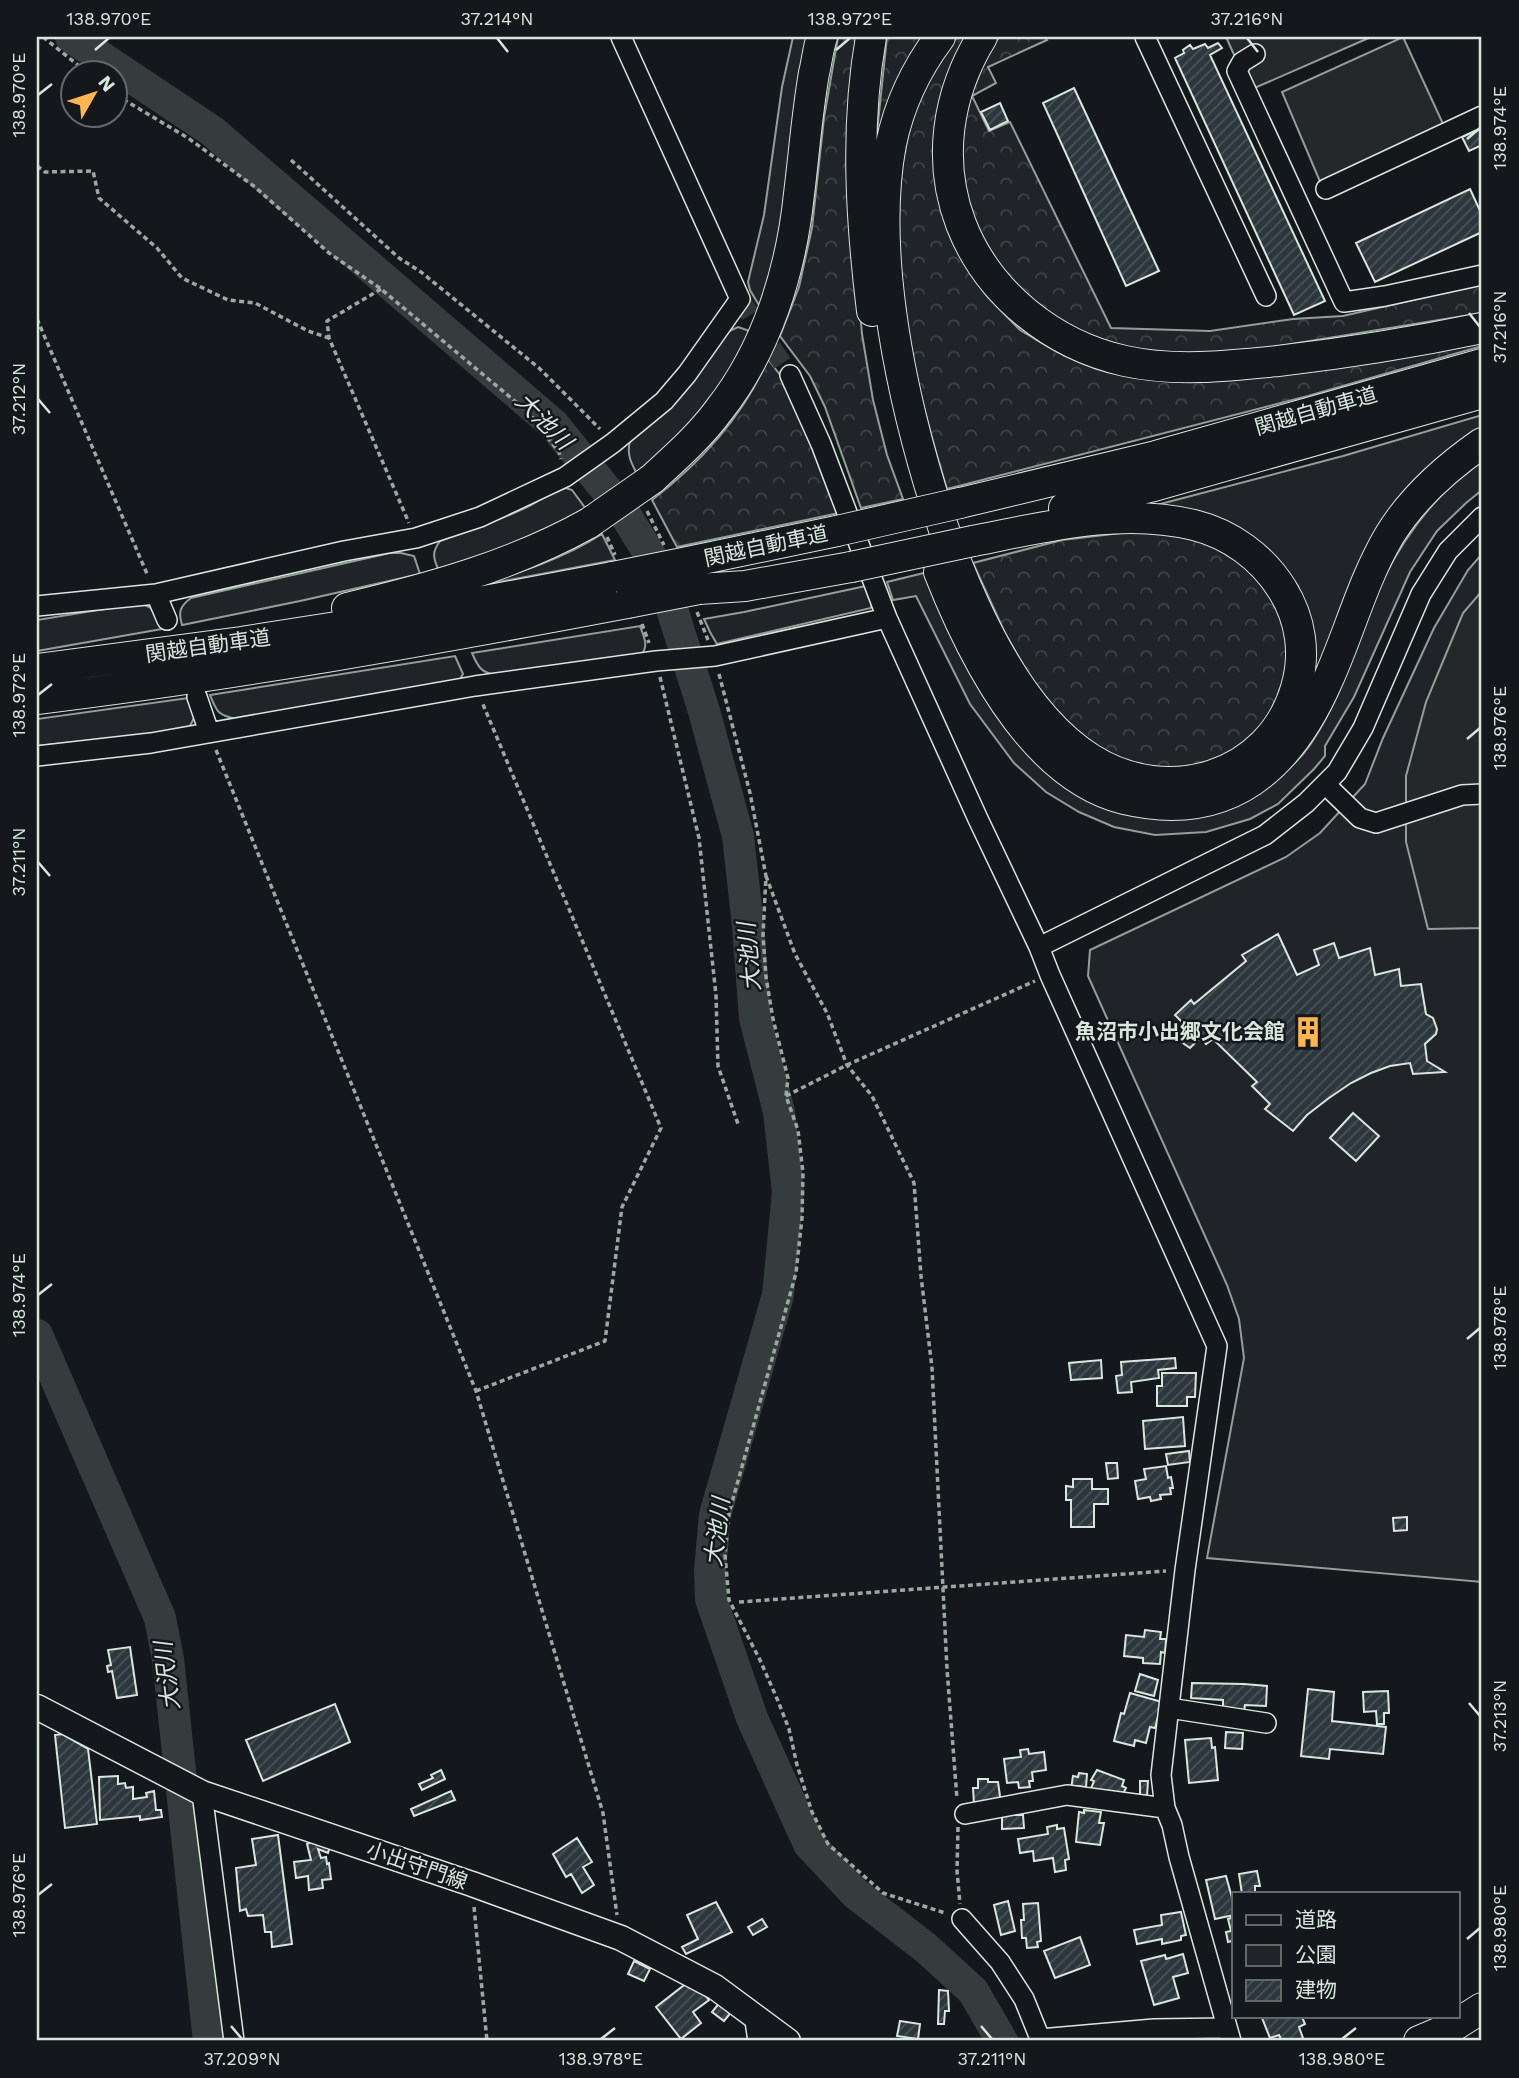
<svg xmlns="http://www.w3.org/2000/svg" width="1519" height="2078" font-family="'Work Sans','Noto Sans JP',sans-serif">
	<defs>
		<pattern id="forest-crowns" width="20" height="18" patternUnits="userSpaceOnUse" patternTransform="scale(1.75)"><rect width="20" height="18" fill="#202428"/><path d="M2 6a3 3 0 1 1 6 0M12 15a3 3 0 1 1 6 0" fill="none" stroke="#404447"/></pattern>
		<pattern id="building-hatch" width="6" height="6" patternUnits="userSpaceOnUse" patternTransform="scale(1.75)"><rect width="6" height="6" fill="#2c363c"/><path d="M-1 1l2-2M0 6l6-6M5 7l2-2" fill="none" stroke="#4a5358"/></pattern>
	</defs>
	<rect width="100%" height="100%" fill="#14181c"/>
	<path fill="#202428" stroke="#939e99" stroke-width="2" d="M793 37H813L788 214 763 312 750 290 748 282 764 215 782 87Z
		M738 327 747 330 752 335 715 401 640 479C632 465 625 454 631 438L725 333Z
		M1482 415V428L1450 452 1309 697 1306 608 1298 586 1276 557 1149 507 1343 456Z
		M1482 458V490L1466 503 1437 531 1410 572 1354 697 1325 746V756L1314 769 1278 804 1250 819 1206 832 1155 835 1114 827 1079 812 1046 792 1014 763 970 704 916 596 893 600 887 582 928 572 948 622 1263 789C1280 776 1298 763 1310 745 1345 694 1358 632 1384 578 1408 529 1440 491 1482 458Z
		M566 488 572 490 589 513 542 538 438 569C433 557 432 552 440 541 469 530 499 521 527 507 540 501 552 490 566 488Z
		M602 534 615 560 467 588C514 574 560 561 602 534Z
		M390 553H401L414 556 420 574 300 601 182 625C178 612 180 606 191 598Z
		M1482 554V1582L1207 1558 1244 1358 1239 1319 1227 1285 1088 976 1090 950 1286 857 1320 833 1365 784 1383 738 1434 628 1468 570Z
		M866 586 872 602 871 608 717 644 710 632 704 619 744 612Z
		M141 603 151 608 162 629 37 651V620Z
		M640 626C644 637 649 646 641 655L497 675C481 673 478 667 472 653Z
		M455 656 463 674 460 679 452 685 235 719C217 714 217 712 210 695Z
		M188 698 195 716 190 726 178 731 37 746V719Z"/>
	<path fill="url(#forest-crowns)" stroke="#939e99" stroke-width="2" d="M838 37H861L855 254 862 334 873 400 887 455 903 499 861 508 825 407 810 376 780 336 799 287 812 228 824 118Z
		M887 37H925L877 160V132Z
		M957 37H969L944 215 962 260 987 296 1020 330 1049 347 1086 363 1482 341V346L1308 396 947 489C911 373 872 213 921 96 930 75 943 55 957 37Z
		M999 37H1045L1047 40 988 67 996 83 972 96 989 131 1010 122 1111 328 1210 331 1293 319 1343 316 1482 284V313L1255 350 1179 354 1147 352 1083 336 1003 279 970 216 960 151 966 107 988 53Z
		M768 359 789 387 839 513 677 547 652 500C700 463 744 415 768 359Z
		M1138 531 1184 535 1226 550 1262 577 1286 628 1289 656 1284 686 1274 713 1242 749 1191 770 1133 765 1108 753 1078 734 1051 704 1029 675 1005 633 973 563 1062 540Z"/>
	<path fill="#24282b" stroke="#939e99" stroke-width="2" d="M1226 37H1371L1250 90Z
		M1403 37 1444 126 1321 184 1282 92Z
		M1482 591V928L1428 929 1406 842V776L1426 702 1463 613Z"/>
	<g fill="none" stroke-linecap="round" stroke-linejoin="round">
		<path stroke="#363b3e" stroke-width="32" d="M71 37 212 131 554 425 621 508 660 571 704 711 738 836 748 926 755 1018 779 1112 788 1192 778 1295 715 1515 710 1570 711 1599 752 1718 809 1844 856 1894 926 1948 973 1991 1002 2041
			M37 1335 160 1618 168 1659 209 2041"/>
	</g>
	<path fill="url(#building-hatch)" stroke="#d8e6dc" stroke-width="2" d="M1218 43 1222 48 1210 55 1325 301 1294 315 1175 58 1184 53 1183 50 1190 45 1193 49 1205 44 1208 48Z
		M1074 88 1159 271 1126 286 1043 103Z
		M1000 103 1008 121 990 130 981 112Z
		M1482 128V145L1469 151 1462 137Z
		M1470 189 1482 215V232L1375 282 1356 243Z
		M1278 934 1297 975 1319 965 1314 950 1334 943 1339 958 1370 948 1375 975 1399 969 1401 986 1421 984 1426 1014 1433 1018 1437 1029 1436 1034 1425 1044 1427 1061 1445 1072 1413 1074 1410 1063 1390 1066 1371 1073 1351 1083 1329 1098 1307 1115 1293 1131 1265 1109 1270 1104 1252 1086 1257 1082 1213 1039 1206 1044 1201 1037 1190 1048 1174 1037 1186 1026 1175 1015 1191 1000 1194 1004 1246 961 1242 955Z
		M1353 1113 1379 1136 1356 1161 1330 1138Z
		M1175 1358 1176 1368 1158 1370 1159 1378 1131 1382 1132 1392 1118 1393 1116 1376 1122 1375 1121 1362Z
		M1101 1360 1102 1378 1071 1380 1069 1363Z
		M1162 1373H1196L1195 1397H1187V1406H1157V1386H1162Z
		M1183 1417 1185 1446 1145 1449 1143 1421Z
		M1189 1451 1190 1462 1168 1465 1166 1454Z
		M1106 1463H1117L1118 1478 1108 1479Z
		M1166 1466 1168 1478 1171 1477 1173 1488H1170L1171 1494 1160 1495 1161 1499 1151 1501 1150 1497 1138 1499 1135 1481 1146 1479 1144 1469Z
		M1073 1479H1092V1489H1108V1504H1094V1527H1071V1500H1066V1486L1073 1487Z
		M1407 1517V1530L1394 1531 1393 1518Z
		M1145 1630 1161 1632 1160 1639H1166L1165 1653 1161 1652 1160 1664 1143 1663V1658L1124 1656 1126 1635 1144 1637Z
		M130 1647 137 1695 117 1698 112 1671 108 1672 107 1666 111 1665 108 1650Z
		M1140 1674 1158 1680 1154 1696 1135 1691Z
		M1192 1683 1244 1684 1267 1686 1266 1706 1245 1705 1244 1712 1223 1711V1700L1191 1698Z
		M1308 1689 1334 1692 1332 1721 1386 1727 1383 1754 1330 1749 1329 1759 1301 1756Z
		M1388 1691 1389 1713H1384V1724H1377L1376 1711 1364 1712 1363 1692Z
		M1130 1693 1162 1702 1155 1728 1150 1727 1146 1743 1135 1740 1134 1746 1114 1741 1121 1713 1124 1714Z
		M335 1704 350 1742 263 1781 246 1740Z
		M1226 1732 1243 1733 1242 1749 1225 1748Z
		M62 1734 88 1749 97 1824 65 1828 55 1735Z
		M1211 1738 1212 1748 1215 1747 1218 1780 1189 1783 1185 1740Z
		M1028 1749 1029 1754 1044 1752 1046 1770 1032 1772 1033 1781H1029L1030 1787 1019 1788 1018 1782 1007 1783 1004 1759 1021 1757 1020 1750Z
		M441 1770 445 1779 422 1790 419 1784 433 1778 431 1775Z
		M1097 1770 1124 1780 1122 1786 1126 1788 1122 1796 1090 1791 1094 1781 1091 1780Z
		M1079 1773 1087 1774 1086 1787 1077 1786 1076 1790 1071 1789 1073 1776 1078 1777Z
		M118 1776V1784L125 1783 126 1788 133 1787V1799L147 1797 146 1793 154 1791 156 1810H161L162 1817 140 1820V1816L100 1820 99 1777Z
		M978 1779H988V1782H998L1001 1803 974 1804 973 1788H978Z
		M1140 1781H1148L1147 1796 1140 1795Z
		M451 1791 455 1800 414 1816 411 1809Z
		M1084 1810 1101 1812 1099 1823H1104L1100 1845 1076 1842 1079 1812 1084 1813Z
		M1002 1815H1023L1024 1828 1002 1829Z
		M1057 1825V1829L1064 1828 1069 1859 1065 1860 1066 1870 1055 1872 1053 1858 1034 1861 1033 1851 1020 1853 1018 1839 1048 1834 1047 1827Z
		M278 1835 292 1944 272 1947 271 1932H265L263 1915 248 1916 246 1909 240 1911 236 1868 256 1865 252 1839Z
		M577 1838 592 1862 583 1867 594 1885 582 1893 571 1874 566 1877 553 1854Z
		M315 1840 330 1846 328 1853 318 1849 321 1858 326 1857 327 1864 329 1863 331 1879 322 1880 323 1888 309 1890 308 1876 296 1878 294 1862 311 1860 307 1844Z
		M1257 1871 1260 1886H1255V1894H1242L1239 1874Z
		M1226 1876 1234 1905V1915L1215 1919 1206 1880Z
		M1008 1901 1015 1931 1001 1935 994 1905Z
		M716 1902 732 1932 686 1954 682 1947 698 1939 687 1915Z
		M1038 1903 1041 1941 1037 1942 1038 1947 1027 1948 1026 1938H1022L1021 1920H1024L1023 1904Z
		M1181 1912 1186 1935 1181 1936V1940L1162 1944V1939L1137 1944 1134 1930 1162 1925 1161 1915Z
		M1234 1917V1948L1232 1941 1228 1942 1226 1932 1231 1931 1228 1919Z
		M762 1919 767 1927 753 1935 748 1927Z
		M1080 1937 1090 1965 1055 1978 1044 1951Z
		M1183 1954 1188 1973 1173 1977 1179 1998 1154 2005 1141 1961 1165 1955 1166 1959Z
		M634 1961 650 1969 644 1981 628 1974Z
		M692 1979 709 2000 693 2012 701 2023 681 2039 656 2007Z
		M939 1990 948 1991 949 2011H945L944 2024H938Z
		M721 2001 733 2010 724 2021 712 2012Z
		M1266 2017H1302L1305 2024 1299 2027 1304 2041H1282L1279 2035 1270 2038 1262 2018Z
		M900 2021 920 2024 918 2039 897 2036Z
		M1210 2035V2041H1171V2039H1179L1178 2037Z"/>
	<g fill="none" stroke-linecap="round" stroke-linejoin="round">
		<path stroke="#313739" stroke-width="19" stroke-dasharray="19 10" stroke-linecap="butt" d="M740 299 790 375"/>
		<defs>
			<path id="minor" d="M1145 37 1266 296
				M1255 54 1242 62 1237 71 1344 302 1385 296 1482 275
				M1326 189 1482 116
				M790 375 821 444 887 618 978 819 1039 947 1050 975 1217 1346 1185 1570 1161 1775 1165 1808 1172 1825 1179 1857 1231 2041
				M156 594 167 620
				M37 606 156 594 344 551 416 538 480 517 565 477 613 443 664 401 687 374 740 299 621 37
				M197 697 209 732
				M37 756 151 743 475 686 656 661 715 656 887 618
				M1325 784 1360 818 1376 823 1462 795 1482 794
				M1039 947 1265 835 1306 803 1337 772 1363 728 1421 594 1448 551 1482 517
				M1169 1708 1266 1723
				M202 1793 234 2041
				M965 1814 1067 1795 1165 1808
				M962 1919 1000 1962 1024 1999 1041 2041
				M754 2014 758 2041
				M1040 2039 1154 2029 1227 2028"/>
			<path id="major" d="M37 1707 202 1793 472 1884 621 1938 715 1987 788 2041"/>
			<path id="highway" d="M871 37C855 127 861 221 872 311
				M940 37C916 69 899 105 891 144 875 229 891 334 911 417 937 524 994 698 1091 759 1167 807 1270 778 1296 688 1306 654 1301 619 1282 589 1262 557 1230 534 1194 525 1121 507 1045 527 973 541
				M982 37C947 94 937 161 961 224 988 294 1053 345 1125 361 1175 372 1229 366 1278 361 1347 353 1415 342 1482 328
				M652 479C676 457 700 436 719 410 767 349 791 271 799 194 804 154 807 113 814 73 817 61 818 48 822 37
				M960 503 1156 456 1482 364
				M1064 508 1150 487 1482 393
				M688 562 837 531
				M939 572C971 653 1031 776 1124 799 1225 823 1287 772 1327 682 1349 634 1362 582 1389 536 1412 498 1446 468 1482 443
				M699 589 745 586 851 567
				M347 608C431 588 514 565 589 523
				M37 669 241 642 394 618 613 577
				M37 699C235 675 431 640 627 603
				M1419 2041 1452 2027 1482 2008"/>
		</defs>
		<use href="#minor" stroke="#d8e6dc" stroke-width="22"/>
		<use href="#major" stroke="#d8e6dc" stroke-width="27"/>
		<use href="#highway" stroke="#d8e6dc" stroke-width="32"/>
		<path stroke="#9da8a2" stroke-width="3.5" stroke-dasharray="5 3.5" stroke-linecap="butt" d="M43 37 89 74
			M116 95 188 138 255 187 329 253 381 289 529 413 559 452 561 459
			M291 160 399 258 421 272 539 368 600 429
			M37 166 45 172 93 171 99 198 157 248 182 278 228 300 255 303 308 331 329 338
			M381 289 327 321 329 338 409 523
			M37 319 148 576
			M647 511 664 545
			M607 537 615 555
			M697 612 708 640
			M642 624 649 643
			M719 674 750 793 766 876 763 935 766 977 773 1019 788 1078 786 1096 798 1130 803 1173 802 1218 796 1273 729 1513 725 1555 729 1600 760 1660 778 1701 789 1729 797 1765 812 1812 828 1844 883 1893 945 1913
			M660 677 699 838 716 995 718 1066 738 1124
			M216 750 476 1391 603 1813 617 1915
			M766 876 795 954 827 1013 847 1065 872 1096 914 1183 921 1276 932 1368 947 1669 957 1799
			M786 1096 847 1065 1035 981
			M476 1391 605 1341 622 1207 661 1128 482 702
			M739 1602 1166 1571
			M958 1827 957 1871 960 1904
			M474 1907 487 2041"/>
		<use href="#minor" stroke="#14181c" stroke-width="19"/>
		<use href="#major" stroke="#14181c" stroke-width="24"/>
		<use href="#highway" stroke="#14181c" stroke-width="30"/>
		<defs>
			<path id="highway-bridge" d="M589 523 652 479
				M837 531 960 503
				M851 567 973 541
				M613 577 688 562
				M627 603 699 589"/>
		</defs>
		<use href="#highway-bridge" stroke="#d8e6dc" stroke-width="32" stroke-linecap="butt"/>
		<use href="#highway-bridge" stroke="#14181c" stroke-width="30"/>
	</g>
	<path fill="none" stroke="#d8e6dc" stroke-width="2.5" d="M497 38 508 52M1247 38 1258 52M95 50 109 38M836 50 850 38M38 95 52 84M1467 139 1480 128M1469 313 1480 327M38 399 50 413M38 695 52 684M1467 739 1480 728M38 862 50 876M38 1295 52 1284M1467 1339 1480 1328M1469 1703 1480 1716M38 1895 52 1884M1467 1939 1480 1928M231 2026 242 2039M981 2026 992 2039M601 2039 615 2028M1342 2039 1356 2028"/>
	<defs>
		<symbol id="building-bare" viewBox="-9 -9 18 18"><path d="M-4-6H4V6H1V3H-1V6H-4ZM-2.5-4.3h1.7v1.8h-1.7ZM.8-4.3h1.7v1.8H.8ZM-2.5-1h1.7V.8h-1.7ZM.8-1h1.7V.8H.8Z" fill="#ffb74d" stroke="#14181c" stroke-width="2.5" paint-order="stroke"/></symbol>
	</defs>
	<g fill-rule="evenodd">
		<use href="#building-bare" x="1286" y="1010" width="44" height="44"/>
	</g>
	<g text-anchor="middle" stroke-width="5" stroke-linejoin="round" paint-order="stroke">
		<g font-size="21" fill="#d8e6dc" stroke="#14181c">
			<text transform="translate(1316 411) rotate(-16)" y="7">関越自動車道</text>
			<text transform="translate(766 546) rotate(-12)" y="7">関越自動車道</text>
			<text transform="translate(208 646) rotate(-8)" y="7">関越自動車道</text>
			<text transform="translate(417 1866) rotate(19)" y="7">小出守門線</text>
		</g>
		<g font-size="21" font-weight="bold" fill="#d8e6dc" stroke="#14181c" text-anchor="end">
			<text x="1285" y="1039">魚沼市小出郷文化会館</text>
		</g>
		<g font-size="23" font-style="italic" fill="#d8e6dc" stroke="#14181c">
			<text transform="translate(544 421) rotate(45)" y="8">大池川</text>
			<text transform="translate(749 957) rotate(-95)" y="8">大池川</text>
			<text transform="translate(717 1532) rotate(-83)" y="8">大池川</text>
			<text transform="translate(167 1676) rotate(-97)" y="8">大沢川</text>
		</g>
	</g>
	<rect width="1519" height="2078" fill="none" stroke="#14181c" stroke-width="77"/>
	<rect x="1232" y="1892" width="228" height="126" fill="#14181c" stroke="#626a69" stroke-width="2"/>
	<rect x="1246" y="1915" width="35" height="10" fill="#14181c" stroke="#626a69" stroke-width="2"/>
	<text x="1295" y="1927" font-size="21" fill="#d8e6dc">道路</text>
	<rect x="1246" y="1945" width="35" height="21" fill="#202428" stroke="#626a69" stroke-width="2"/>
	<text x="1295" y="1962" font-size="21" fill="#d8e6dc">公園</text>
	<rect x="1246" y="1980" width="35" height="21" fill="url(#building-hatch)" stroke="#626a69" stroke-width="2"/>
	<text x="1295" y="1997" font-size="21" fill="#d8e6dc">建物</text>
	<g transform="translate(94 94) rotate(51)"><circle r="33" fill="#14181c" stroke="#626a69" stroke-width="2"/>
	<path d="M0-5L12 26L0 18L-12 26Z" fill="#ffb74d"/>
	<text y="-10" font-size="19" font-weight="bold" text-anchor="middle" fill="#d8e6dc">N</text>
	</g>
	<rect x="38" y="38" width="1442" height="2001" fill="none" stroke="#d8e6dc" stroke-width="2.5"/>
	<g font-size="18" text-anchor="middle" fill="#d8e6dc">
		<text x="109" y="25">138.970°E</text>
		<text x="497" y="25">37.214°N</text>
		<text x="850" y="25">138.972°E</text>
		<text x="1247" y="25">37.216°N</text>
		<text transform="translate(19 95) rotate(-90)" y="6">138.970°E</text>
		<text transform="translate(1500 128) rotate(-90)" y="6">138.974°E</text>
		<text transform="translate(1500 327) rotate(-90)" y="6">37.216°N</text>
		<text transform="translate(19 399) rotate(-90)" y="6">37.212°N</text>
		<text transform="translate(19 695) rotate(-90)" y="6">138.972°E</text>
		<text transform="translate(1500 728) rotate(-90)" y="6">138.976°E</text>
		<text transform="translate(19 862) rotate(-90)" y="6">37.211°N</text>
		<text transform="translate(19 1295) rotate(-90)" y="6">138.974°E</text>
		<text transform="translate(1500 1328) rotate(-90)" y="6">138.978°E</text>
		<text transform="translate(1500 1716) rotate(-90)" y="6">37.213°N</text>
		<text transform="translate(19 1895) rotate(-90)" y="6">138.976°E</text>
		<text transform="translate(1500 1928) rotate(-90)" y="6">138.980°E</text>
		<text x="242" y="2065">37.209°N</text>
		<text x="601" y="2065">138.978°E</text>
		<text x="992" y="2065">37.211°N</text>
		<text x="1342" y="2065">138.980°E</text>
	</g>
</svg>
